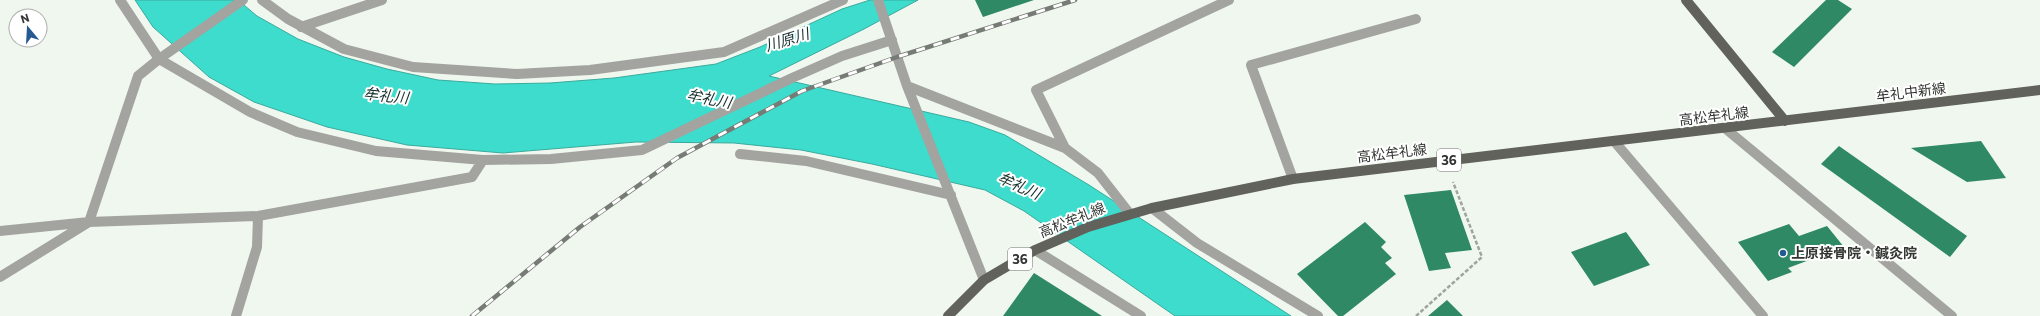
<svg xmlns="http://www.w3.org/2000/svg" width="2040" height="316" font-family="Commissioner,'Noto Sans JP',sans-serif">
	<rect width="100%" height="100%" fill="#f0f7ee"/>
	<path fill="#3ddccc" stroke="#3aaa9e" d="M135 0H238L257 16 298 39 344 57 387 69 438 80 495 84 550 83 614 78 716 64 760 47 842 9 870 0H918L864 29 769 76 969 122 1005 135 1089 185 1291 316H1175L1024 211 985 190 872 164 801 150 734 143 636 142 503 153 407 145 327 127 254 102 209 77 153 27Z"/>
	<path fill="#2f8964" d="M975 0H1034L983 17Z
		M1826 0H1838L1852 9 1794 67 1772 52Z
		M1981 141 2006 178 1967 182 1911 148Z
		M1839 146 1967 236 1950 257 1821 164Z
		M1451 190 1472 250 1445 253 1451 268 1429 271 1404 195Z
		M1365 222 1386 242 1381 247 1392 258 1385 263 1396 274 1343 316H1338L1297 274Z
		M1789 224 1799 236 1827 226 1844 247 1788 268 1792 272 1768 281 1738 242Z
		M1626 232 1650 265 1594 286 1571 252Z
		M1034 273 1102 316H1003Z
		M1447 300 1463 316H1428Z"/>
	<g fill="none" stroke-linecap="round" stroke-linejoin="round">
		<path stroke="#9fa49e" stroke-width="2.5" stroke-dasharray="4 2" stroke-linecap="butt" d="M1416 316 1482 257 1453 182"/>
		<path stroke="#a3a4a0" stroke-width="10" d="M120 0 159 59 250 112 297 132 376 151 483 160 551 159 642 150 792 78 842 56 892 40
			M262 0 288 19 344 49 413 67 517 74 590 70 724 52 843 0
			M878 0 907 86 984 280
			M301 27 382 0
			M907 86 1065 148 1098 173 1130 214
			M1726 129 1952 316
			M1614 141 1763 316
			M1065 148 1036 90 1229 0
			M740 154 806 161 951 195
			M1293 179 1251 65 1416 19
			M1152 208 1197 243 1318 316
			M0 231 89 222 258 216 472 177 483 160
			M1035 250 1141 316
			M0 277 89 222 138 76 159 59 243 0
			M236 316 257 247 258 216"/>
		<path stroke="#61625b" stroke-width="10" d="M1686 0 1785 121
			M948 316 984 280 1035 250 1088 227 1152 208 1293 179 2040 90"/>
		<defs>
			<path id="rail" d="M472 316 580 227 677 158 802 91 897 57 1075 0"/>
		</defs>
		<use href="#rail" stroke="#777b76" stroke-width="4.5"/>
		<use href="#rail" stroke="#fff" stroke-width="3" stroke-dasharray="9" stroke-linecap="butt"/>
	</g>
	<circle fill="#255992" stroke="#fff" stroke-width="1.5" cx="1783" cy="253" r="4"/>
	<g text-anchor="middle" stroke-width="4" stroke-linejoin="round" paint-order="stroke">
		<g fill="#fff" stroke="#707270" stroke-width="1">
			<rect x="1437" y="149" width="24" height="22" rx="3"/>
			<rect x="1008" y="248" width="24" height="22" rx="3"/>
		</g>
		<g font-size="13" font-weight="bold" fill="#323532">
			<text x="1449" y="165">36</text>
			<text x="1020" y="264">36</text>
		</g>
		<g font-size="14" fill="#323532" stroke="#fff">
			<text transform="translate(1911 92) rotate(-7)" y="5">牟礼中新線</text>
			<text transform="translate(1714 116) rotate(-7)" y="5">高松牟礼線</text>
			<text transform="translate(1392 153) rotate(-7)" y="5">高松牟礼線</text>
			<text transform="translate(1072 220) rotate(-22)" y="5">高松牟礼線</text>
		</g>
		<g font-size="14" font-weight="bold" fill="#323532" stroke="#fff" text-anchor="start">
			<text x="1791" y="258">上原接骨院・鍼灸院</text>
		</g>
		<g font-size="15" font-style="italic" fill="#17302c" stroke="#fff">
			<text transform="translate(787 40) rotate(-17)" y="5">川原川</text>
			<text transform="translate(386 96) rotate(6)" y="5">牟礼川</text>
			<text transform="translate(709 99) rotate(11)" y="5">牟礼川</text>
			<text transform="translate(1019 186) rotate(24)" y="5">牟礼川</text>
		</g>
	</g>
	<g transform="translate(28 28) rotate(342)"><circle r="19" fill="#ffffff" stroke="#adaead"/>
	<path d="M0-3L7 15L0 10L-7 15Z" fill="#255992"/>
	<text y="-6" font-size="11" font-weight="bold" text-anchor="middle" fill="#323532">N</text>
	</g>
</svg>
